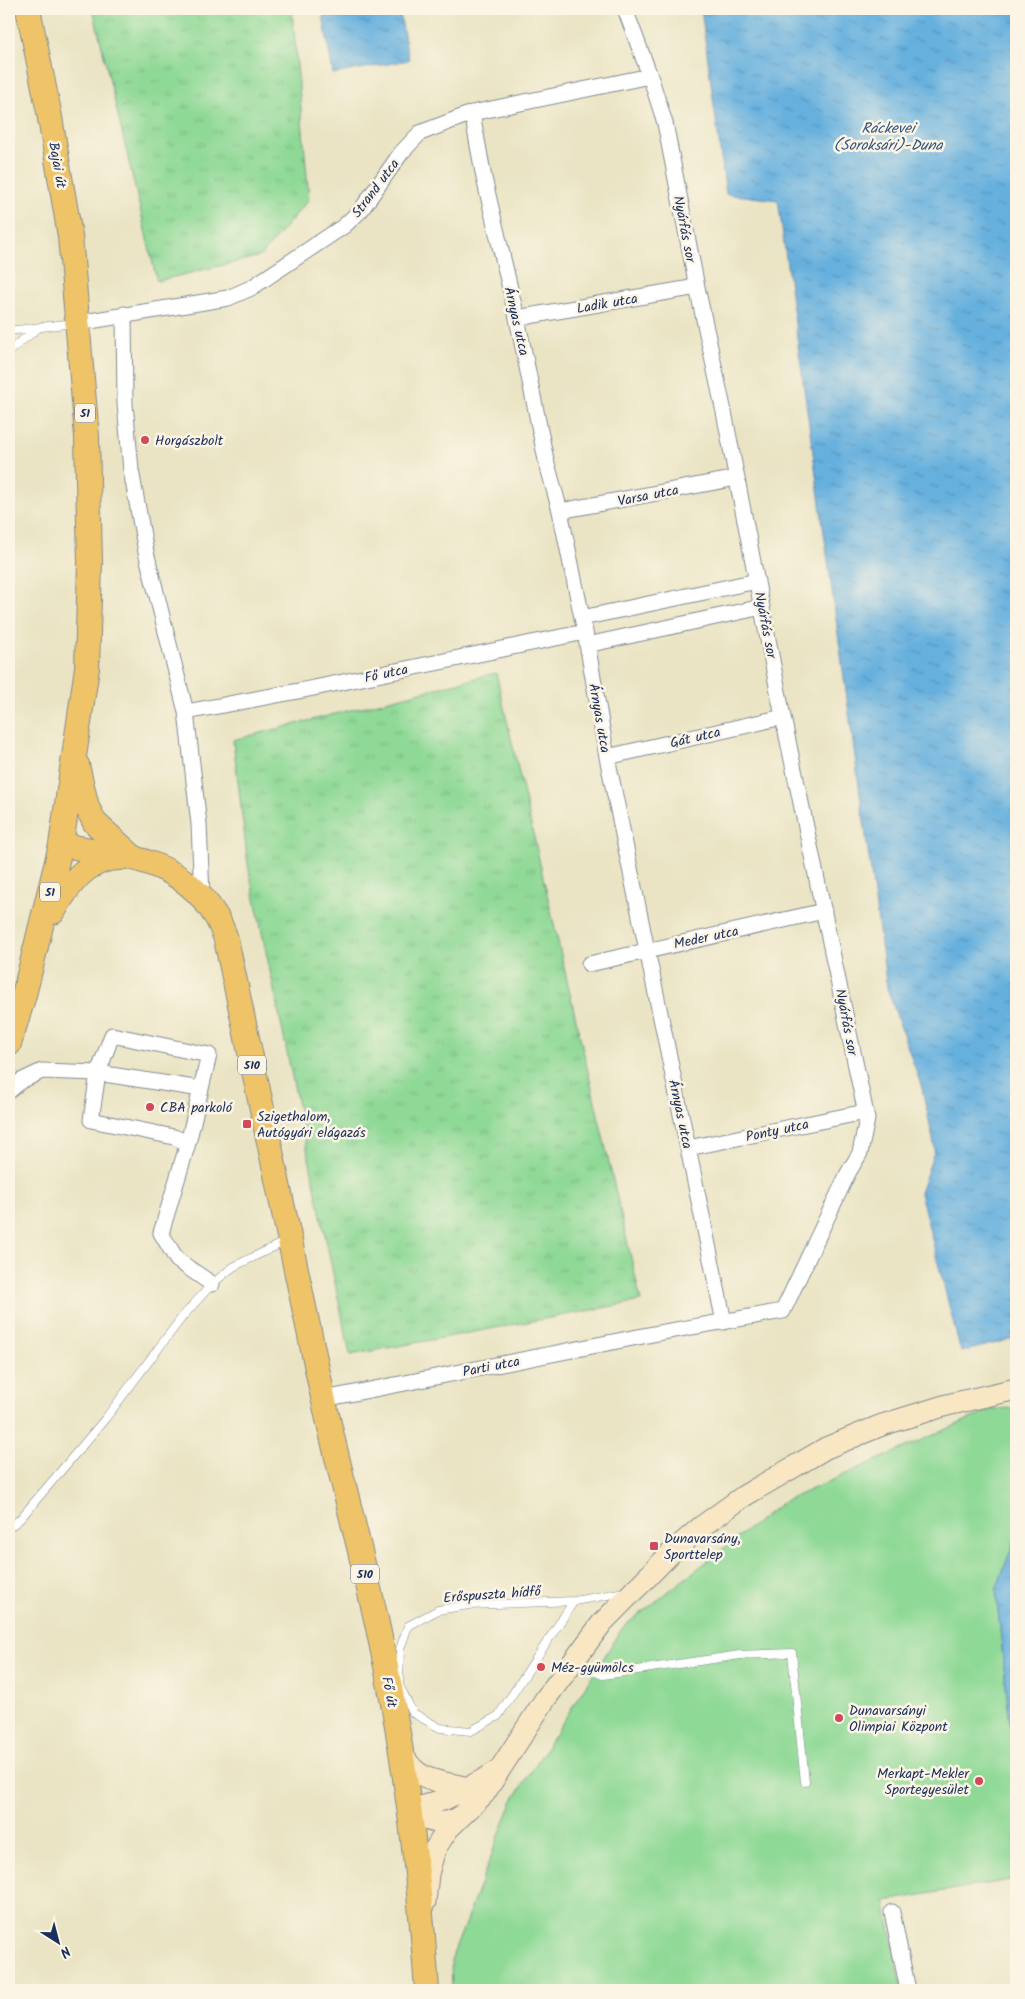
<svg xmlns="http://www.w3.org/2000/svg" width="1025" height="1999" font-family="Kalam,sans-serif">
	<defs>
		<pattern id="grass-tufts" width="24" height="20" patternUnits="userSpaceOnUse" patternTransform="scale(1.25)"><rect width="24" height="20" fill="#8fd996"/><path d="M3 7l-1-3M5 7V3M7 7l1-3M15 17l-1-3M17 17v-4M19 17l1-3" fill="none" stroke="#7bbb84"/></pattern>
		<pattern id="water-ripples" width="26" height="14" patternUnits="userSpaceOnUse" patternTransform="scale(1.25)"><rect width="26" height="14" fill="#66b0de"/><path d="M2 4q2-2 4 0t4 0M15 11q2-2 4 0t4 0" fill="none" stroke="#5390b7"/></pattern>
	</defs>
	<rect width="100%" height="100%" fill="#fcf5e5"/>
	<filter id="ink" filterUnits="userSpaceOnUse"><feTurbulence type="fractalNoise" baseFrequency=".02" numOctaves="2"/><feDisplacementMap in="SourceGraphic" scale="10" xChannelSelector="R" yChannelSelector="G"/><feConvolveMatrix kernelMatrix="1 2 1 2 8 2 1 2 1" color-interpolation-filters="sRGB"/></filter>
	<filter id="wash" filterUnits="userSpaceOnUse"><feTurbulence type="fractalNoise" baseFrequency=".0096" numOctaves="4" result="noise"/><feDisplacementMap in="SourceGraphic" scale="20" xChannelSelector="R" yChannelSelector="G"/><feGaussianBlur stdDeviation="1.12" result="paint"/><feColorMatrix in="noise" values="0 0 0 0 0 0 0 0 0 0 0 0 0 0 0 0 0 1.4 0 .05"/><feComposite in="paint" operator="in"/></filter>
	<g filter="url(#wash)">
		<rect width="100%" height="100%" fill="#eae4c4"/>
		<path fill="url(#grass-tufts)" stroke="#55847a" d="M93 9H292L309 199 261 256 157 281Z
			M496 673 641 1301 350 1355 248 865 233 740Z"/>
		<path fill="#8fd996" stroke="#55847a" d="M1016 1408V1536L996 1591 1016 1782V1879L885 1901 902 1990H452L451 1960 512 1802 623 1627 783 1502 992 1409Z"/>
		<path fill="url(#water-ripples)" stroke="#40709e" d="M322 9H399L409 60 333 74Z
			M701 9H1016V1338L961 1352 920 1193 935 1149 922 1088 887 988 778 200 726 194Z
			M1016 1536V1782L996 1590Z"/>
	</g>
	<g filter="url(#ink)">
		<g fill="none" stroke-linecap="round" stroke-linejoin="round">
			<defs>
				<path id="lane" d="M9 107 11 112 9 126
					M9 331 74 323
					M9 351 38 328
					M9 1528 20 1519 105 1419 183 1316 212 1284 233 1267 288 1240
					M574 1601 469 1605 438 1610 408 1626 400 1649 399 1685 413 1713 440 1728 471 1731 498 1716 574 1601 625 1592
					M574 1662 603 1675 740 1655 792 1653 805 1782"/>
				<path id="street" d="M472 113 484 178 517 318 546 460 560 511 585 632 607 757 724 1322
					M124 314 125 404 131 470 146 552 186 712 199 824 202 896
					M517 318 697 287
					M78 323 228 298 251 288 344 226 361 210 401 153 420 133 472 113 650 76
					M560 511 737 478
					M582 618 757 581
					M587 645 762 607
					M186 712 309 689 585 632
					M607 757 783 717
					M589 964 824 911
					M9 1091 21 1081 42 1071 98 1073 201 1089
					M188 1143 174 1137 91 1120 98 1073 112 1035 209 1055 188 1143 161 1233 177 1260 212 1284
					M688 1148 865 1112
					M324 1399 658 1333 783 1311 848 1173 860 1153 867 1119 783 717 724 412 697 287 665 123 650 76 625 9
					M892 1912 908 1990"/>
				<path id="secondary" d="M400 1750C417 1783 436 1780 468 1788
					M409 1811 445 1799 481 1781 496 1772
					M409 1811C426 1821 444 1828 461 1816
					M425 1902 428 1874 435 1849 448 1829 484 1794 546 1698 602 1623 672 1552 701 1527 744 1496 826 1448 882 1425 947 1405 1016 1389"/>
				<path id="primary" d="M77 765 87 807 95 823 134 858
					M61 845C121 855 180 858 215 915 220 922 223 931 226 939 258 1092 290 1245 323 1397 340 1474 361 1551 378 1628 404 1747 419 1869 427 1990
					M53 912C68 886 86 858 120 858
					M9 1044 24 995 61 845 87 668 90 562 87 437 70 236 49 112 28 9"/>
			</defs>
			<use href="#lane" stroke="#828a91" stroke-width="9"/>
			<use href="#street" stroke="#828a91" stroke-width="17"/>
			<use href="#secondary" stroke="#828a91" stroke-width="23"/>
			<use href="#primary" stroke="#828a91" stroke-width="26"/>
			<use href="#lane" stroke="#fff" stroke-width="8"/>
			<use href="#street" stroke="#fff" stroke-width="15"/>
			<use href="#secondary" stroke="#f9e7c3" stroke-width="21"/>
			<use href="#primary" stroke="#efc469" stroke-width="24"/>
		</g>
	</g>
	<g fill="#d1495b" stroke="#fcf5e5" stroke-width="2">
		<circle cx="145" cy="440" r="5"/>
		<circle cx="150" cy="1107" r="5"/>
		<rect x="242" y="1119" width="10" height="10" rx="2.5"/>
		<rect x="649" y="1541" width="10" height="10" rx="2.5"/>
		<circle cx="541" cy="1667" r="5"/>
		<circle cx="839" cy="1718" r="5"/>
		<circle cx="979" cy="1781" r="5"/>
	</g>
	<g text-anchor="middle" stroke-width="5" stroke-linejoin="round" paint-order="stroke">
		<g fill="#fcf5e5" stroke="#5e6a86" stroke-width="1">
			<rect x="75" y="403.5" width="20" height="19" rx="4"/>
			<rect x="40" y="882.5" width="20" height="19" rx="4"/>
			<rect x="238" y="1055.5" width="28" height="19" rx="4"/>
			<rect x="351" y="1564.5" width="28" height="19" rx="4"/>
		</g>
		<g font-size="12" font-weight="bold" fill="#1b2f5e">
			<text x="85" y="417">51</text>
			<text x="50" y="896">51</text>
			<text x="252" y="1069">510</text>
			<text x="365" y="1578">510</text>
		</g>
		<g font-size="14" fill="#1b2f5e" stroke="#fcf5e5">
			<text transform="translate(58 165) rotate(80)" y="5">Bajai út</text>
			<text transform="translate(375 188) rotate(-53)" y="5">Strand utca</text>
			<text transform="translate(685 229) rotate(79)" y="5">Nyárfás sor</text>
			<text transform="translate(607 303) rotate(-10)" y="5">Ladik utca</text>
			<text transform="translate(517 321) rotate(77)" y="5">Árnyas utca</text>
			<text transform="translate(648 495) rotate(-11)" y="5">Varsa utca</text>
			<text transform="translate(766 625) rotate(79)" y="5">Nyárfás sor</text>
			<text transform="translate(386 673) rotate(-12)" y="5">Fő utca</text>
			<text transform="translate(600 718) rotate(80)" y="5">Árnyas utca</text>
			<text transform="translate(695 737) rotate(-13)" y="5">Gát utca</text>
			<text transform="translate(706 937) rotate(-12)" y="5">Meder utca</text>
			<text transform="translate(847 1022) rotate(79)" y="5">Nyárfás sor</text>
			<text transform="translate(681 1114) rotate(78)" y="5">Árnyas utca</text>
			<text transform="translate(777 1130) rotate(-12)" y="5">Ponty utca</text>
			<text transform="translate(491 1366) rotate(-11)" y="5">Parti utca</text>
			<text transform="translate(492 1594) rotate(-4)" y="5">Erőspuszta hídfő</text>
			<text transform="translate(390 1692) rotate(79)" y="5">Fő út</text>
		</g>
		<g font-size="14" fill="#1b2f5e" stroke="#fcf5e5" text-anchor="start">
			<text x="155" y="445">Horgászbolt</text>
			<text x="160" y="1112">CBA parkoló</text>
			<text x="257" y="1121">Szigethalom,<tspan x="257" dy="16">Autógyári elágazás</tspan></text>
			<text x="664" y="1543">Dunavarsány,<tspan x="664" dy="16">Sporttelep</tspan></text>
			<text x="551" y="1672">Méz-gyümölcs</text>
			<text x="849" y="1715">Dunavarsányi<tspan x="849" dy="16">Olimpiai Központ</tspan></text>
			<text x="969" y="1778" text-anchor="end">Merkapt-Mekler<tspan x="969" dy="16">Sportegyesület</tspan></text>
		</g>
		<g font-size="15" font-style="italic" fill="#325684" stroke="#fcf5e5">
			<text x="888" y="133">Ráckevei<tspan x="888" dy="17">(Soroksári)-Duna</tspan></text>
		</g>
	</g>
	<rect width="1025" height="1999" fill="none" stroke="#fcf5e5" stroke-width="30"/>
	<g transform="translate(58 1942) rotate(144)" stroke="#fcf5e5" stroke-width="4" paint-order="stroke">
	<path d="M0-4L9 19L0 12L-9 19Z" fill="#1b2f5e"/>
	<text y="-8" font-size="14" font-weight="bold" text-anchor="middle" fill="#1b2f5e">N</text>
	</g>
</svg>
